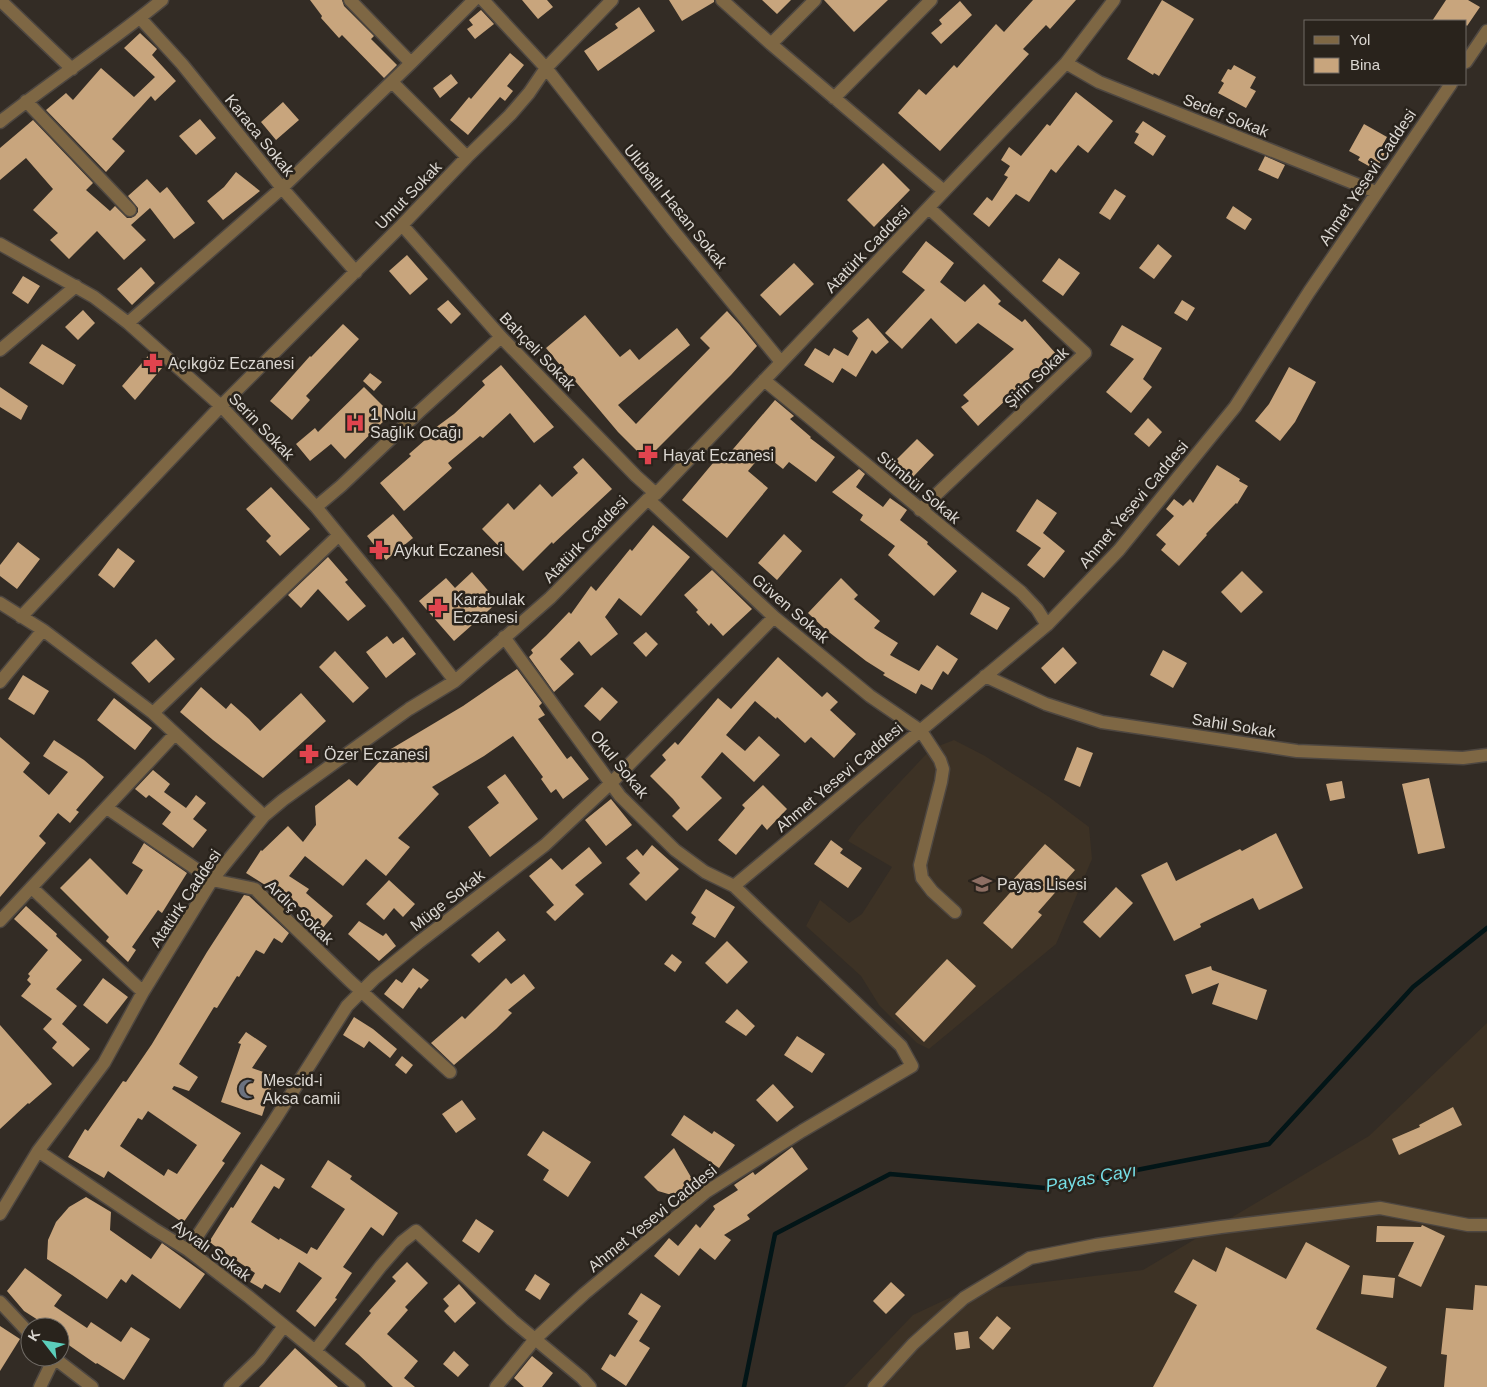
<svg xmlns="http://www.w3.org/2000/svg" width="1487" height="1387" font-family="Helvetica,sans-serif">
	<rect width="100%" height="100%" fill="#332c25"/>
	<path fill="#3d3225" d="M954 740 985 756 1049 797 1089 827 1092 859 1056 944 929 1049 917 1043 879 1005 861 976 806 926 820 900 849 923 862 914 892 867 848 841 858 827 931 749Z
		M1487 1023V1387H844L913 1315 962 1292 1143 1270 1369 1136Z"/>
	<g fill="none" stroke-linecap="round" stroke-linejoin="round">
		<path stroke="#021517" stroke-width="4.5" d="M744 1387 775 1234 890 1174 1045 1188 1269 1144 1413 987 1487 928"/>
	</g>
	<path fill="#c8a57d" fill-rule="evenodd" d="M310 0H342L344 6 374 36 371 39 397 65 384 78 342 35 339 38 321 18 322 16Z
		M522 0H547L553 7 538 19Z
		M669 0H714V2L682 21Z
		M762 0H791L777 14Z
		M824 0H888L854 32Z
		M1033 0H1076L1050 29 1046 25 1023 49 1029 54 940 151 898 113 919 89 926 95 954 65 957 68 996 24 1004 32Z
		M1162 0 1194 19 1159 76 1154 73 1153 75 1127 59Z
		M1446 0H1468L1480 7 1467 26 1466 25V21H1432Z
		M960 1 972 15 941 44 931 33 942 24 939 20Z
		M639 7 655 31 598 71 584 51 618 28 615 24Z
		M481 10 494 24 475 39 467 29 473 25 469 20Z
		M140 33 157 49 152 55 176 81 155 101 151 96 112 139 125 151 106 172 46 110 66 93 73 100 101 68 134 97 155 77 124 48Z
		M510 53 524 65 507 86 513 91 505 101 500 97 468 135 450 120 469 97 471 99Z
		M1234 65 1256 77 1250 88 1256 91 1246 108 1218 93 1224 83 1221 81 1228 69 1231 70Z
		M451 74 458 83 440 98 433 88Z
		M1076 92 1113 121 1088 153 1078 145 1056 173 1051 169 1029 202 1016 194 989 227 973 214 987 197 992 201 1008 177 1004 175 1010 166 1001 160 1009 147 1021 156 1047 124 1050 126Z
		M283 102 299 120 276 140 261 122Z
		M200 119 216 138 196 155 179 136Z
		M33 120 93 183 86 190 110 211 115 206 127 218H131L135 216 138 212V208L128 196 147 179 160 193 167 187 195 223 174 239 150 208 131 225 146 240 124 260 97 231 69 259 50 240 58 233 33 210 53 189 26 158 0 180V148Z
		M1143 121 1166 136 1153 156 1134 143 1139 134 1135 132Z
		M1364 124 1387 137 1381 148 1386 151 1376 170 1358 160 1360 157 1349 151Z
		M1265 156 1285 165 1278 179 1258 170Z
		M883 163 910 190 874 227 847 200Z
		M236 172 260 191 223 220 207 201 224 187Z
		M1115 189 1126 196 1110 220 1099 213Z
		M1233 206 1252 219 1245 230 1226 218Z
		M926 241 954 263 940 282 965 302 984 284 1001 301 998 304 1022 322 1025 319 1058 356 1037 375 1035 373 978 426 961 407 969 401 963 395 1014 349 978 323 956 344 931 318 902 349 885 333 925 290 902 272Z
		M1158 244 1172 256 1154 279 1139 268Z
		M407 255 428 279 410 295 389 271Z
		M1059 258 1080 273 1063 296 1042 281Z
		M794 263 814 284 780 316 760 295Z
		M141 267 155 283 132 305 117 289Z
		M23 276 40 286 28 304 12 293Z
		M448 300 461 314 451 324 437 309Z
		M1182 300 1195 308 1187 321 1174 313Z
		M83 310 95 323 78 340 65 327Z
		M727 311 739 324 757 346 731 375 646 460 618 432 570 375 569 376 546 348 585 315 620 357 630 349 639 360 677 328 690 345 618 405 636 424 710 348 700 338Z
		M868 318 889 342 876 354 872 350 856 377 842 368 833 383 804 365 815 348 829 356 834 348 848 356 858 338 852 331Z
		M343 324 359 339 306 396 310 400 292 420 270 401 310 356 311 357Z
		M1122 325 1162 348 1143 379 1152 387 1131 413 1106 392 1134 359 1110 345Z
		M42 344 76 365 63 385 29 363Z
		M148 356 162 368 135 400 122 386Z
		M501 365 554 427 534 443 510 413 483 438 480 436 448 463 452 468 404 511 380 483 411 456 409 454 433 433 431 431 454 414 485 385 482 381Z
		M1289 367 1316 382 1295 422 1280 441 1255 421 1269 404Z
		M370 373 382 382 374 391 363 381Z
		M0 387 28 406 21 420 0 407Z
		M364 387 391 414 345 459 331 444 310 461 296 444 315 428 318 432Z
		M775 400 794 416 790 419 811 437 810 438 835 457 816 482 789 462 783 469 763 453 748 471 768 488 727 538 682 500 723 451 728 455Z
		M1148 418 1162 432 1149 447 1134 434Z
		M917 439 934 455 912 478 895 461Z
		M583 458 612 489 553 544 552 542 523 571 482 529 508 503 514 510 540 484 552 497 578 473 573 467Z
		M1217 465 1240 479 1239 481 1248 486 1237 504 1236 503 1206 534 1207 535 1179 566 1161 550 1166 544 1156 535 1174 516 1166 509 1174 499 1183 506 1190 499 1193 503Z
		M859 469 865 474 856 487 883 507 890 498 907 510 900 520 928 542 927 544 957 571 934 596 888 555 895 546 860 520 863 515 832 492Z
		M271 487 310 529 280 556 266 541 271 536 246 509Z
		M1037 499 1057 513 1043 533 1065 551 1044 578 1027 565 1041 548 1016 531Z
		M393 514 413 538 386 560 367 536Z
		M653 525 690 557 641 616 619 598 605 617 618 634 591 656 579 641 560 659 574 674 554 692 529 657 533 653 531 650 546 636 569 612 571 614 591 586 596 591 630 549 632 551Z
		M784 534 802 551 777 580 758 563Z
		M18 542 40 559 17 589 0 576V565Z
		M118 548 135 561 114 588 98 575Z
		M328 557 348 580 345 582 366 606 348 621 318 589 301 608 288 595Z
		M712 570 752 609 723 636 711 623 709 626 696 612 698 610 684 595Z
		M1242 571 1263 592 1241 613 1221 592Z
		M472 572 498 602 454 641 419 601 446 578 455 588Z
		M841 578 858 595 854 599 880 621 874 628 898 643 890 655 919 671 937 645 958 659 948 675 943 671 932 690 921 684 916 694 883 675 885 673 866 661 825 629 808 613Z
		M982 592 1010 608 997 630 970 614Z
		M646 632 658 644 646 657 633 643Z
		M387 636 393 644 403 637 416 654 386 678 366 652Z
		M156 639 175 659 149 683 131 663Z
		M1063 647 1077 663 1055 684 1041 668Z
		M1163 650 1187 663 1173 688 1150 675Z
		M335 651 369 688 353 703 319 667Z
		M778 657 822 697 827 692 838 702 830 710 856 734 834 758 811 737 805 743 777 717 776 719 755 701 726 735 745 751 759 736 780 755 754 782 722 752 701 777 722 798 687 831 672 816 680 808 673 799 650 776 666 760 662 755 675 742 678 745 718 698 731 709Z
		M517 669 542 703 539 706 545 715 538 719 567 759 571 756 589 779 563 799 556 789 551 793 541 779 543 777 513 736 484 756 432 787 439 794 398 838 410 847 386 876 366 859 343 886 305 856 289 876 309 889 306 893 333 916 316 936 300 922 308 912 246 873 261 850 262 851 288 826 303 842 316 825 315 806 349 779 357 786 391 749 463 706Z
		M23 675 49 691 34 715 8 699Z
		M201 687 226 709 231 703 249 719 260 731 301 693 326 721 263 778 213 740 180 712Z
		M602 687 618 702 600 721 584 706Z
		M114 698 152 728 135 750 97 720Z
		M0 737 30 763 23 772 49 795 68 772 43 756 54 740 84 760 104 777 76 810 79 812 70 823 58 813 39 836 46 843 0 897Z
		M1077 747 1093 753 1080 787 1064 780Z
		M153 770 170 784 164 792 186 808 196 795 206 803 193 819 207 830 193 848 162 824 171 812 149 795 146 798 135 789Z
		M505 774 538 819 490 857 468 827 499 803 487 787Z
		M1429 778 1445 848 1418 854 1402 784Z
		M1342 781 1345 798 1330 801 1326 784Z
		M763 785 787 809 767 830 762 824 736 855 718 840 745 808 742 805Z
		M611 799 632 825 606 846 585 820Z
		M1276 833 1303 888 1259 910 1253 898 1200 924 1201 927 1174 941 1141 875 1167 862 1176 881 1240 849 1242 851Z
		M831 840 843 849 840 853 862 868 848 888 814 864Z
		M144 843 187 873 162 913 158 910 132 947 136 950 128 962 106 941 109 937 60 888 90 858 127 895 143 870 132 863Z
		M1045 844 1075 870 1038 912 1042 915 1012 949 983 923 1016 886 1011 882Z
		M652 845 679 869 646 901 629 884 640 873 626 858 637 849 643 856Z
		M589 847 602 863 575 885 584 894 555 921 546 912 554 905 529 876 551 858 562 870Z
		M389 880 415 904 403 917 394 908 384 920 366 904Z
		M1116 887 1133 903 1100 938 1083 922Z
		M706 889 735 907 715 938 692 924 696 917 691 913Z
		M244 895 249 896 289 933 282 943 274 938 264 954 256 950 239 977 237 976 217 1008 214 1007 179 1064 198 1077 189 1091 174 1086 172 1089 241 1133 222 1161 225 1163 183 1223 108 1171 104 1178 68 1157 85 1129 88 1131 123 1081 126 1082 152 1044 207 952ZM148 1111 197 1145 177 1174 168 1169 164 1176 120 1146 138 1118 142 1120Z
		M26 906 57 934 56 936 82 960 56 989 77 1006 62 1024 90 1049 73 1067 52 1048 57 1042 43 1029 52 1019 21 996 31 984 27 980 30 976 28 974 48 950 14 919Z
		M359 921 383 936 386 933 396 946 379 961 348 934Z
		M498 931 506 940 479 963 471 955Z
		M727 941 748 962 727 984 705 963Z
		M672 954 682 962 675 972 664 964Z
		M947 959 976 986 924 1042 895 1014Z
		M1211 966 1212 970 1267 990 1257 1020 1212 1004 1219 983 1192 994 1185 975Z
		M413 968 429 980 421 989 419 987 403 1009 384 994 396 979 402 983Z
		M524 974 535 988 508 1010 512 1013 496 1029 454 1065 431 1043 462 1016 465 1019 506 978 511 984Z
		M103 978 128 997 107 1024 83 1005Z
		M737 1009 755 1026 746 1036 725 1022Z
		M354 1017 373 1029 397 1049 390 1058 369 1041 364 1048 343 1035Z
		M0 1025 52 1084 29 1104 28 1103 0 1129Z
		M246 1032 267 1046 252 1068 275 1076 262 1116 221 1102 241 1044 238 1043Z
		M797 1036 825 1054 812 1073 784 1055Z
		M402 1056 413 1065 406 1074 395 1065Z
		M773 1084 794 1107 777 1122 756 1100Z
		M462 1100 476 1119 456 1133 442 1114Z
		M1453 1107 1462 1125 1399 1155 1392 1139 1420 1127 1419 1125Z
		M684 1115 712 1134 714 1131 735 1145 719 1168 671 1135Z
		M543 1131 591 1162 568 1197 543 1180 549 1170 527 1155Z
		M792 1147 808 1169 747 1215 750 1219 724 1235 731 1240 715 1260 700 1248 679 1276 654 1256 669 1238 678 1246 696 1224 700 1228 715 1209 713 1206 738 1190 734 1185 753 1172 755 1175Z
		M674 1148 695 1184 675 1196 658 1191 644 1177Z
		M328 1160 352 1176 350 1179 398 1213 383 1236 371 1227 343 1267 352 1273 335 1298 337 1299 315 1327 296 1311 322 1278 299 1262 280 1293 265 1284 262 1289 250 1282 255 1273 209 1242 231 1207 233 1208 261 1164 285 1179 279 1189 274 1186 251 1222 279 1240 280 1238 307 1254 311 1247 317 1250 345 1209 311 1187Z
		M86 1197 111 1212 110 1230 151 1259 162 1243 205 1274 180 1309 132 1274 126 1283 121 1279 107 1299 72 1275 47 1259 48 1240 56 1222 69 1207Z
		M476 1219 494 1231 479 1253 462 1241Z
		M1422 1225 1445 1236 1421 1287 1398 1276 1414 1242H1376L1377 1226 1421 1227Z
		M1306 1242 1350 1266 1316 1329 1387 1367 1376 1387H1153L1197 1305 1174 1292 1193 1259 1216 1272 1226 1247 1286 1279Z
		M407 1262 428 1283 405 1307 408 1310 387 1334 418 1361 404 1378 415 1387H393L358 1354 345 1344 371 1313 369 1311 396 1281 392 1277Z
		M25 1268 62 1295 54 1306 87 1328 91 1322 121 1342 131 1327 150 1339 124 1380 97 1363 96 1364 60 1339V1327H49L24 1311 7 1291Z
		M535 1274 550 1284 540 1300 525 1290Z
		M1363 1275 1395 1278 1393 1298 1361 1294Z
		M891 1282 905 1295 886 1314 873 1301Z
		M459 1284 476 1303 455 1323 444 1311 449 1306 443 1299Z
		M1475 1285 1487 1286V1387H1444L1447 1355 1441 1354 1446 1308 1473 1310Z
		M641 1293 661 1306 639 1341 650 1348 626 1386 601 1369 610 1354 615 1357 638 1321 628 1314Z
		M997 1316 1011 1328 993 1350 979 1338Z
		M0 1326 20 1339 0 1371Z
		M968 1331 970 1348 956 1350 954 1333Z
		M295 1348 338 1387H259Z
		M454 1351 469 1365 458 1377 443 1364Z
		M532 1356 553 1373 542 1387H524L514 1378Z"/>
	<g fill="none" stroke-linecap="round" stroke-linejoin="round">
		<defs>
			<path id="minor" d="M0 0 72 69
				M350 0 411 63
				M483 0 546 68 672 229 781 362
				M722 0 771 44 944 191
				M140 18 182 64 282 188 356 272
				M771 44 815 0
				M1070 59 1066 63 1099 82 1376 192
				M1466 62 1487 31
				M392 82 467 157
				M834 98 931 0
				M26 101 130 210
				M0 122C53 80 110 43 162 0
				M402 225 501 337 636 476 656 494
				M0 244 94 297 128 323 221 406 316 507 393 601 455 681
				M128 323 282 188 411 63 474 0
				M0 350 76 286
				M764 380 1021 592 1037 609 1047 625
				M648 499 774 617 870 696 921 731 940 760 943 769 941 782 930 825 920 865 922 878 932 891 955 912
				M316 507 341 486 420 411 501 337
				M920 510 1085 353 929 208
				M0 603 43 630 153 713 264 816
				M21 617 221 406 402 225 467 157 510 115 529 93 546 68 612 0
				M504 637 620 796 675 850 705 872 734 886
				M985 676 1046 704 1102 722 1297 751 1463 758 1487 755
				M0 682 43 630
				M153 713 339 535
				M107 808 212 880 255 889 350 981 450 1072
				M32 888 143 992
				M0 921 175 734
				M38 1151 154 1229 188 1250 249 1297 359 1387
				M0 1214 38 1151 104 1063 143 992 212 880 264 816 283 800 409 709 455 681 550 598 648 499 656 494 1066 63 1114 0
				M188 1250 274 1121 347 1006 375 978 418 943 545 845 611 783 774 617
				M0 1302 30 1334
				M315 1351 381 1266 402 1242 416 1231 512 1320 582 1378 590 1387
				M53 1357 92 1387
				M40 1387 54 1358
				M230 1387 259 1359 284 1326
				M496 1387 535 1339 584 1294 706 1192 802 1131 912 1066 901 1046 734 886 1047 625 1119 550 1235 407 1309 292 1451 84
				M874 1387 913 1344 964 1298 1030 1258 1096 1245 1221 1227 1380 1208 1468 1225H1487"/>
		</defs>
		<use href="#minor" stroke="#4e4741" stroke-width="15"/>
		<use href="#minor" stroke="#7e6744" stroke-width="12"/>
	</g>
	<defs>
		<symbol id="pharmacy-bare" viewBox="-9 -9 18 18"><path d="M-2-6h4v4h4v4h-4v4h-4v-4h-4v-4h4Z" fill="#e0444e" stroke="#29231c" stroke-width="2.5" paint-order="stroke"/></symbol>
		<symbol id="hospital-bare" viewBox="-9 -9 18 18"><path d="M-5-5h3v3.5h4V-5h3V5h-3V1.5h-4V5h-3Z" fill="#e0444e" stroke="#29231c" stroke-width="2.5" paint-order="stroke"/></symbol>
		<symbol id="school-bare" viewBox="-9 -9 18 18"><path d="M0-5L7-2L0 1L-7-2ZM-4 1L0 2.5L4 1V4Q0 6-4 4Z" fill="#8d6e63" stroke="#29231c" stroke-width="2.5" paint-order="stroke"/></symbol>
		<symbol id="mosque-bare" viewBox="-9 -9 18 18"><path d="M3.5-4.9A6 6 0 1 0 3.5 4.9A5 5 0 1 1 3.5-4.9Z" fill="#6b7280" stroke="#29231c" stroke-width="2.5" paint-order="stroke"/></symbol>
	</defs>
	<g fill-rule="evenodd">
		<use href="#pharmacy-bare" x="139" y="349" width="28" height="28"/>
		<use href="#hospital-bare" x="341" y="409" width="28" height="28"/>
		<use href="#pharmacy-bare" x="634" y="441" width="28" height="28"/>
		<use href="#pharmacy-bare" x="365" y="536" width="28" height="28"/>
		<use href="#pharmacy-bare" x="424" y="594" width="28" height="28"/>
		<use href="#pharmacy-bare" x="295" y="740" width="28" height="28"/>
		<use href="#school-bare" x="968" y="870" width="28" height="28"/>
		<use href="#mosque-bare" x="234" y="1075" width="28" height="28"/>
	</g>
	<g text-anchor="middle" stroke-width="5" stroke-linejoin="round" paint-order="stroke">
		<g font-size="16" fill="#dbd7d2" stroke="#29231c">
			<text transform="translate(1226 115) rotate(22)" y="6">Sedef Sokak</text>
			<text transform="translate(260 135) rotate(51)" y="6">Karaca Sokak</text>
			<text transform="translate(1367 177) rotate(-56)" y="6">Ahmet Yesevi Caddesi</text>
			<text transform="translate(408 195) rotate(-46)" y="6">Umut Sokak</text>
			<text transform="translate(676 206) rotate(51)" y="6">Ulubatlı Hasan Sokak</text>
			<text transform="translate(867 249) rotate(-46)" y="6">Atatürk Caddesi</text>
			<text transform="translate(538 351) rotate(46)" y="6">Bahçeli Sokak</text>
			<text transform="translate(1036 377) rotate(-43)" y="6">Şirin Sokak</text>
			<text transform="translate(262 426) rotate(46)" y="6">Serin Sokak</text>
			<text transform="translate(919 487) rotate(40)" y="6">Sümbül Sokak</text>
			<text transform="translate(1133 504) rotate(-50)" y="6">Ahmet Yesevi Caddesi</text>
			<text transform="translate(585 539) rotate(-46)" y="6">Atatürk Caddesi</text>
			<text transform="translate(791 608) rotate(41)" y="6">Güven Sokak</text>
			<text transform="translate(1234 725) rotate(9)" y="6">Sahil Sokak</text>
			<text transform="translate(620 764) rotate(51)" y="6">Okul Sokak</text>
			<text transform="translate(839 777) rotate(-40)" y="6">Ahmet Yesevi Caddesi</text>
			<text transform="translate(185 898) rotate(-56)" y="6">Atatürk Caddesi</text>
			<text transform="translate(447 900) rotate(-38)" y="6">Müge Sokak</text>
			<text transform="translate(300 912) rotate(43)" y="6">Ardıç Sokak</text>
			<text transform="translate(652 1218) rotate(-39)" y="6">Ahmet Yesevi Caddesi</text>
			<text transform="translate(212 1250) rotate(36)" y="6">Ayvalı Sokak</text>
		</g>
		<g font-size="16" fill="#dbd7d2" stroke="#29231c" text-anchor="start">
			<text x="168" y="369">Açıkgöz Eczanesi</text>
			<text x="370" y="420">1 Nolu<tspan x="370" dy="18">Sağlık Ocağı</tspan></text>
			<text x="663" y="461">Hayat Eczanesi</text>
			<text x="394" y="556">Aykut Eczanesi</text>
			<text x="453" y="605">Karabulak<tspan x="453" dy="18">Eczanesi</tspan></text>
			<text x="324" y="760">Özer Eczanesi</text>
			<text x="997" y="890">Payas Lisesi</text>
			<text x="263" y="1086">Mescid-i<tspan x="263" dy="18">Aksa camii</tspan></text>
		</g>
		<g font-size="18" font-style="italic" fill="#76dfe7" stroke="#29231c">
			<text transform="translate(1091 1178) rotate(-10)" y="6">Payas Çayı</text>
		</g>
	</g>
	<rect x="1304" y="20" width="162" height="65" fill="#29231c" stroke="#706b65"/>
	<rect x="1314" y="36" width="25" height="8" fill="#7e6744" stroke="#706b65"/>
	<text x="1350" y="45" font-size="15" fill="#dbd7d2">Yol</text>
	<rect x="1314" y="58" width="25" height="15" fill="#c8a57d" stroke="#706b65"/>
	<text x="1350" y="70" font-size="15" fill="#dbd7d2">Bina</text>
	<g transform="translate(45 1342) rotate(301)"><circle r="24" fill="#29231c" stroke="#706b65"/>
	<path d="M0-4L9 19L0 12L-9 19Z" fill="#5bcebb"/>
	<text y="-8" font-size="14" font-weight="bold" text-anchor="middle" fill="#dbd7d2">K</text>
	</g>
</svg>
